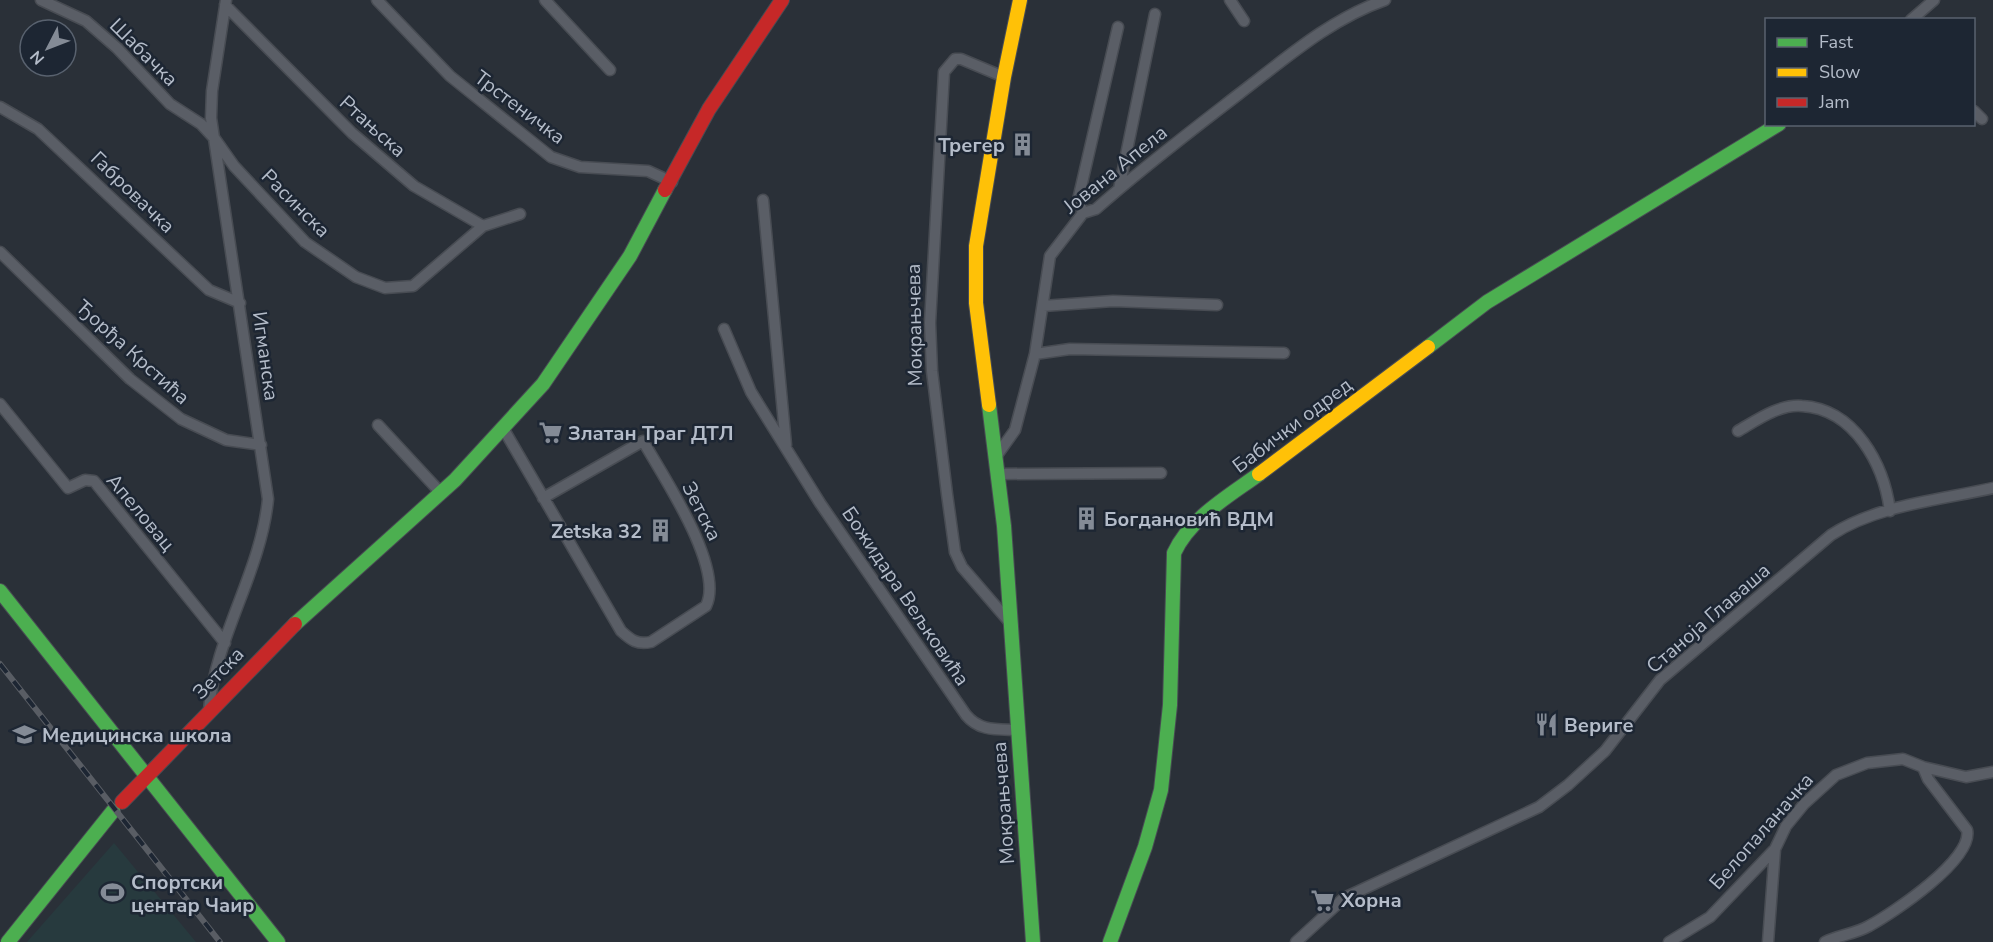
<svg xmlns="http://www.w3.org/2000/svg" width="1993" height="942" font-family="'Nunito Sans',sans-serif">
	<rect width="100%" height="100%" fill="#2a3038"/>
	<path fill="#273a3e" d="M114 843 196 942H27Z"/>
	<g fill="none" stroke-linecap="round" stroke-linejoin="round">
		<defs>
			<path id="street" d="M41 0 86 21 117 48 170 104 201 124 215 139 234 166 305 242 356 277 385 288 413 286 483 226
				M377 0 450 76 551 157 580 167 648 171 672 182
				M545 0 610 70
				M1230 0 1244 21
				M225 5 352 133 414 186 483 226 520 214
				M1911 20 1934 0
				M1004 77 961 59H955L944 72 930 323 932 371 947 494 955 552 962 567 1012 625
				M0 107 38 129 209 290 240 303
				M1974 111 1982 119
				M1119 189 1155 14
				M763 200 786 445
				M1083 213 1078 200 1118 27
				M0 252 130 379 181 419 226 440 261 445
				M1043 306 1113 301 1217 305
				M724 329 751 392 820 503 966 715C980 732 998 729 1018 730
				M1035 354 1070 349 1284 353
				M0 404 68 488 85 480 94 481 225 643
				M378 425 441 493
				M503 428 621 631C631 640 637 645 651 642L706 606C725 568 663 476 643 441L543 498
				M1738 431C1757 420 1779 404 1802 406 1855 409 1884 465 1890 511
				M995 458 1015 430 1035 354 1050 256 1083 213 1096 209C1142 168 1191 131 1239 94 1285 59 1330 19 1385 0
				M997 474 1161 473
				M209 710C215 637 261 572 268 499L211 118 212 91 226 0
				M1296 942 1344 898 1539 807 1568 785 1605 751 1660 680 1831 535C1877 505 1940 500 1993 488
				M1669 942 1710 917 1775 849 1786 826 1804 804 1836 775 1867 763 1903 759 1923 767 1966 777 1993 772
				M1768 942 1775 849
				M1825 942C1839 935 1855 934 1869 926 1893 913 1974 859 1967 830L1928 779 1923 767"/>
			<path id="fast" d="M1428 347 1487 302 1779 124
				M989 405 1004 526 1033 942
				M0 591 278 942
				M295 624 455 480 543 384 630 256 665 190
				M8 942 113 811
				M1110 942 1145 847 1161 790 1170 705 1174 553C1190 518 1229 496 1259 474"/>
			<path id="slow" d="M989 405 976 303V246L1004 77 1020 0
				M1259 474 1428 347"/>
			<path id="jam" d="M665 190 709 109 782 0
				M122 802 295 624"/>
		</defs>
		<use href="#street" stroke="#484c53" stroke-width="13"/>
		<use href="#fast" stroke="#484c53" stroke-width="16"/>
		<use href="#slow" stroke="#484c53" stroke-width="16"/>
		<use href="#jam" stroke="#484c53" stroke-width="16"/>
		<use href="#street" stroke="#5a5e66" stroke-width="10"/>
		<use href="#fast" stroke="#4caf50" stroke-width="14"/>
		<use href="#slow" stroke="#ffc107" stroke-width="14"/>
		<use href="#jam" stroke="#c62828" stroke-width="14"/>
		<defs>
			<path id="rail" d="M0 664 220 942"/>
		</defs>
		<use href="#rail" stroke="#595d64" stroke-width="6"/>
		<use href="#rail" stroke="#1d2633" stroke-width="4" stroke-dasharray="11" stroke-linecap="butt"/>
	</g>
	<defs>
		<symbol id="building-bare" viewBox="-9 -9 18 18"><path d="M-4-6H4V6H1V3H-1V6H-4ZM-2.5-4.3h1.7v1.8h-1.7ZM.8-4.3h1.7v1.8H.8ZM-2.5-1h1.7V.8h-1.7ZM.8-1h1.7V.8H.8Z" fill="#848b96" stroke="#1d2633" stroke-width="2.5" paint-order="stroke"/></symbol>
		<symbol id="supermarket-bare" viewBox="-9 -9 18 18"><path d="M-6-5.5h2.5l.6 2H6L4.5 2H-2.5L-4.4-4H-6ZM-1.5 3.2a1.3 1.3 0 1 0 .1 0ZM3 3.2a1.3 1.3 0 1 0 .1 0Z" fill="#848b96" stroke="#1d2633" stroke-width="2.5" paint-order="stroke"/></symbol>
		<symbol id="restaurant-bare" viewBox="-9 -9 18 18"><path d="M-5-6h1v4h1v-4h1v4h1v-4h1v5L-1.5 .5V6h-2V.5L-5-1ZM5-6V6H3V1.5H1.5Q1.5-4 5-6Z" fill="#848b96" stroke="#1d2633" stroke-width="2.5" paint-order="stroke"/></symbol>
		<symbol id="school-bare" viewBox="-9 -9 18 18"><path d="M0-5L7-2L0 1L-7-2ZM-4 1L0 2.5L4 1V4Q0 6-4 4Z" fill="#848b96" stroke="#1d2633" stroke-width="2.5" paint-order="stroke"/></symbol>
		<symbol id="stadium-bare" viewBox="-9 -9 18 18"><path d="M0-5a6.5 5 0 1 0 0 10a6.5 5 0 1 0 0-10ZM-3.5-1.8h7v3.6h-7Z" fill="#848b96" stroke="#1d2633" stroke-width="2.5" paint-order="stroke"/></symbol>
	</defs>
	<g fill-rule="evenodd">
		<use href="#building-bare" x="1006" y="128" width="33" height="33"/>
		<use href="#supermarket-bare" x="534" y="416" width="33" height="33"/>
		<use href="#building-bare" x="1070" y="502" width="33" height="33"/>
		<use href="#building-bare" x="644" y="514" width="33" height="33"/>
		<use href="#restaurant-bare" x="1530" y="708" width="33" height="33"/>
		<use href="#school-bare" x="8" y="718" width="33" height="33"/>
		<use href="#stadium-bare" x="96" y="876" width="33" height="33"/>
		<use href="#supermarket-bare" x="1306" y="884" width="33" height="33"/>
	</g>
	<g text-anchor="middle" stroke-width="5" stroke-linejoin="round" paint-order="stroke">
		<g font-size="20" fill="#b4bcc9" stroke="#1d2633">
			<text transform="translate(144 52) rotate(45)" y="7">Шабачка</text>
			<text transform="translate(520 107) rotate(37)" y="7">Трстеничка</text>
			<text transform="translate(373 126) rotate(42)" y="7">Ртањска</text>
			<text transform="translate(1115 169) rotate(-39)" y="7">Јована Апела</text>
			<text transform="translate(133 192) rotate(44)" y="7">Габровачка</text>
			<text transform="translate(296 203) rotate(45)" y="7">Расинска</text>
			<text transform="translate(914 325) rotate(-91)" y="7">Мокрањчева</text>
			<text transform="translate(133 352) rotate(42)" y="7">Ђорђа Крстића</text>
			<text transform="translate(266 356) rotate(82)" y="7">Игманска</text>
			<text transform="translate(1292 425) rotate(-37)" y="7">Бабички одред</text>
			<text transform="translate(702 511) rotate(63)" y="7">Зетска</text>
			<text transform="translate(141 512) rotate(50)" y="7">Апеловац</text>
			<text transform="translate(906 596) rotate(56)" y="7">Божидара Вељковића</text>
			<text transform="translate(1708 618) rotate(-41)" y="7">Станоја Главаша</text>
			<text transform="translate(218 673) rotate(-46)" y="7">Зетска</text>
			<text transform="translate(1003 803) rotate(-94)" y="7">Мокрањчева</text>
			<text transform="translate(1761 831) rotate(-49)" y="7">Белопаланачка</text>
		</g>
		<g font-size="20" font-weight="bold" fill="#b4bcc9" stroke="#1d2633" text-anchor="start">
			<text x="1005" y="152" text-anchor="end">Трегер</text>
			<text x="568" y="440">Златан Траг ДТЛ</text>
			<text x="1104" y="526">Богдановић ВДМ</text>
			<text x="642" y="538" text-anchor="end">Zetska 32</text>
			<text x="1564" y="732">Вериге</text>
			<text x="42" y="742">Медицинска школа</text>
			<text x="131" y="889">Спортски<tspan x="131" dy="23">центар Чаир</tspan></text>
			<text x="1341" y="907">Хорна</text>
		</g>
	</g>
	<rect x="1765" y="18" width="210" height="108" fill="#1d2633" stroke="#59626f" stroke-width="1.5"/>
	<rect x="1777" y="38" width="30" height="9" fill="#4caf50" stroke="#59626f" stroke-width="1.5"/>
	<text x="1819" y="48" font-size="18" fill="#b4bcc9">Fast</text>
	<rect x="1777" y="68" width="30" height="9" fill="#ffc107" stroke="#59626f" stroke-width="1.5"/>
	<text x="1819" y="78" font-size="18" fill="#b4bcc9">Slow</text>
	<rect x="1777" y="98" width="30" height="9" fill="#c62828" stroke="#59626f" stroke-width="1.5"/>
	<text x="1819" y="108" font-size="18" fill="#b4bcc9">Jam</text>
	<g transform="translate(48 48) rotate(228)"><circle r="28" fill="#1d2633" stroke="#59626f" stroke-width="1.5"/>
	<path d="M0-4.5L10 22L0 15L-10 22Z" fill="#848b96"/>
	<text y="-9" font-size="16" font-weight="bold" text-anchor="middle" fill="#b4bcc9">N</text>
	</g>
</svg>
